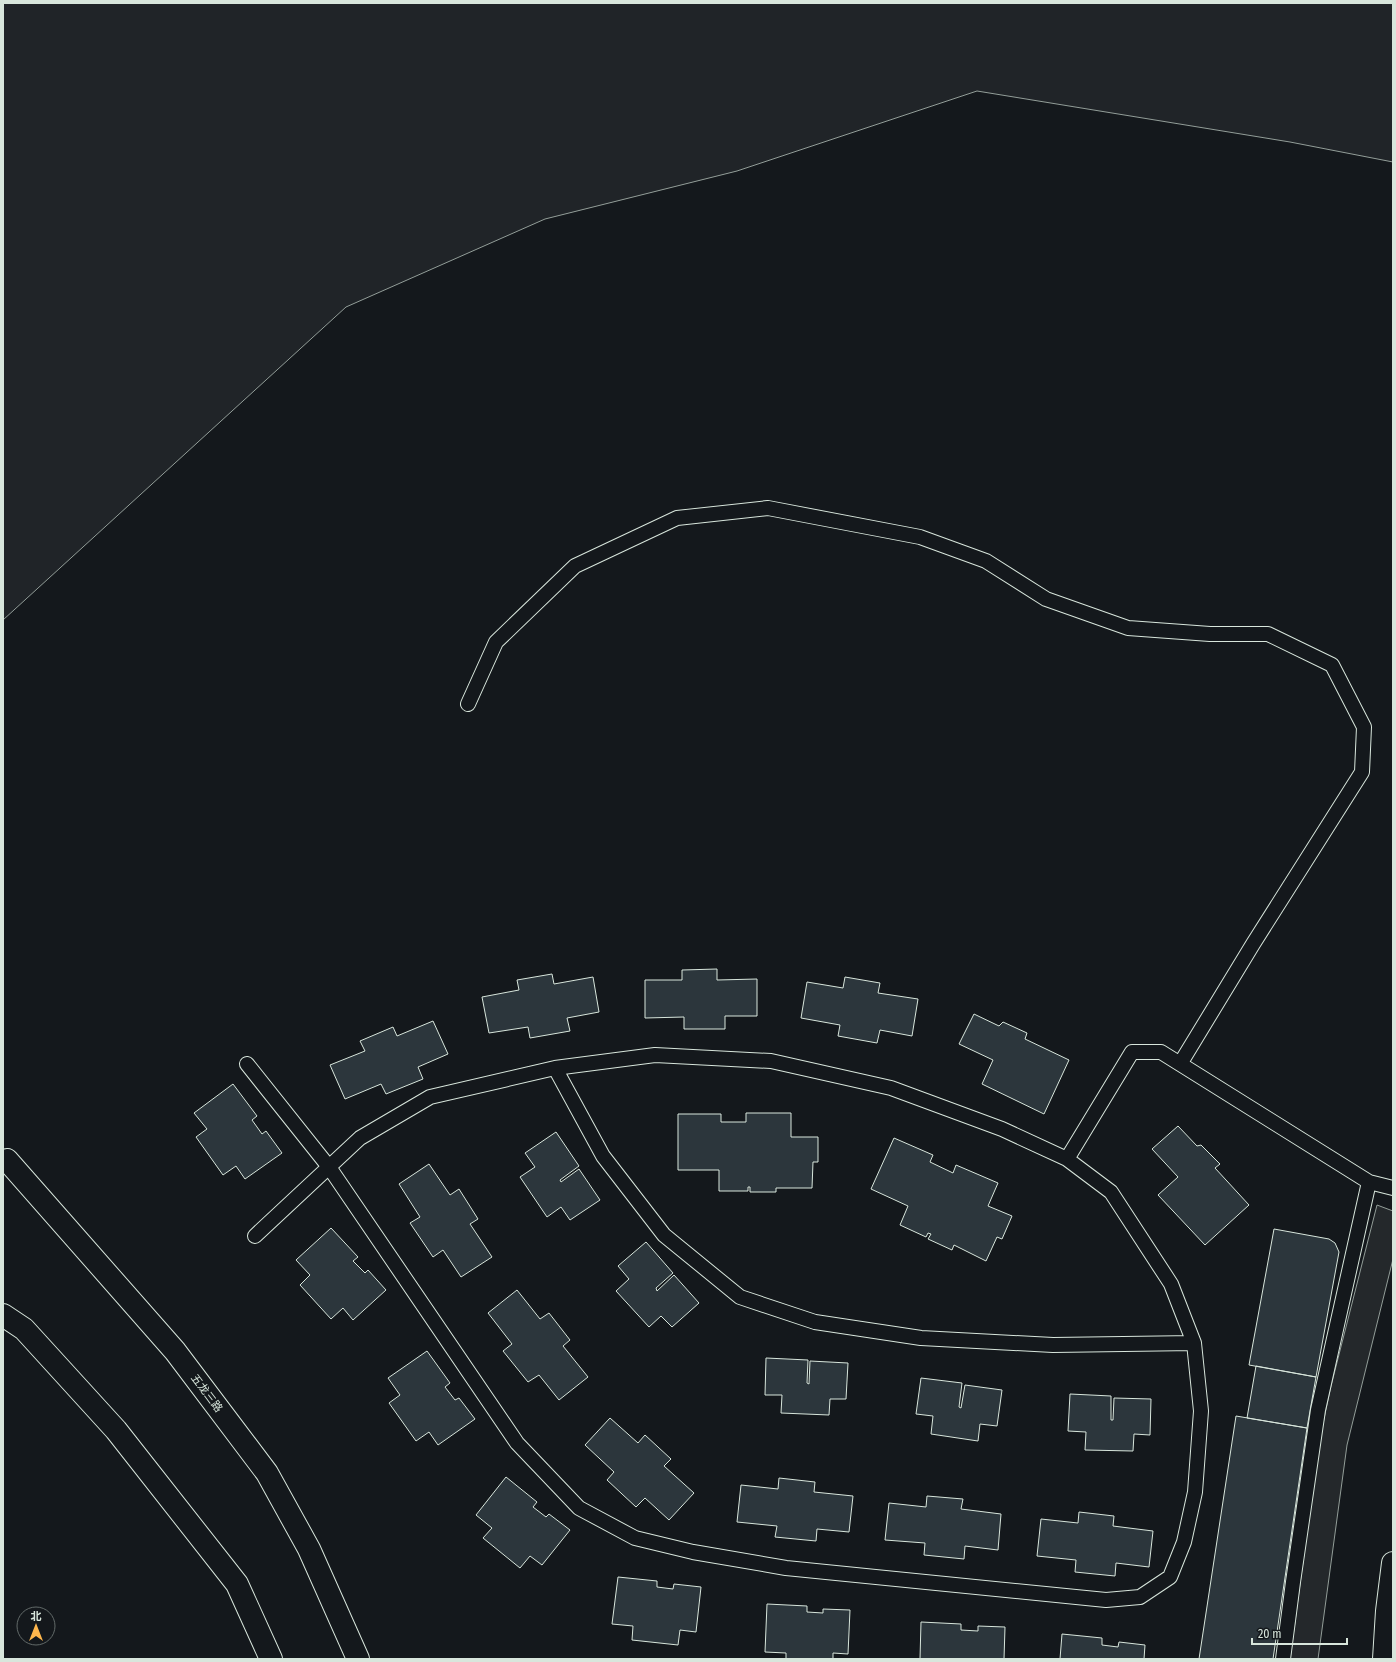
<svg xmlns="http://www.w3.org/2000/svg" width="1396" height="1662" font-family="'Fira Sans Condensed','Noto Sans SC',sans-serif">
	<rect width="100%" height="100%" fill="#14181c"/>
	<path fill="#202428" stroke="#939e99" d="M3 3H1393V162L1290 142 977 91 737 171 545 219 346 307 3 620Z"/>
	<path fill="#24282b" stroke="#939e99" d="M1377 1205 1393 1211V1259L1347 1445 1318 1659H1290L1319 1442 1331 1386Z"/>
	<path fill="#2c363c" stroke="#d8e6dc" d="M717 969V980L757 979V1016H725V1029H684V1017L645 1018V980H682V970Z
		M552 974 554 984 593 977 599 1012 567 1018 570 1031 530 1038 528 1027 489 1033 482 997 519 990 517 980Z
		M845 977 880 983 878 993 918 999 912 1036 880 1030 877 1043 838 1036 840 1025 801 1018 807 982 843 988Z
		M974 1014 999 1026 1003 1022 1027 1033 1025 1039 1069 1060 1044 1114 982 1084 993 1060 959 1044Z
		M433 1021 448 1054 418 1067 423 1079 386 1094 381 1084 345 1099 330 1065 365 1051 360 1041 393 1027 397 1036Z
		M233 1084 257 1116 252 1120 262 1134 266 1131 282 1153 245 1179 236 1166 223 1175 196 1137 207 1129 194 1113Z
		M746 1113H791V1137H818V1162H813L812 1188H776V1192H750V1187H748V1191H719V1170H678V1114H721V1122H746Z
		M1178 1126 1197 1146 1201 1145 1220 1164 1215 1168 1249 1205 1205 1245 1158 1195 1178 1177 1152 1149Z
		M556 1132 579 1166 560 1180 561 1182 579 1169 600 1200 570 1220 561 1207 547 1217 520 1177 535 1167 525 1153Z
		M894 1138 933 1155 930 1162 953 1173 956 1165 998 1183 988 1206 1012 1216 1002 1239 997 1237 986 1261 954 1245 952 1250 928 1239 931 1234 928 1233 926 1237 900 1225 908 1206 871 1189Z
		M429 1164 450 1195 459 1189 478 1219 470 1224 492 1257 461 1277 443 1250 433 1257 410 1223 420 1217 399 1184Z
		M331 1228 358 1257 353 1261 365 1273 368 1270 386 1290 353 1320 343 1308 331 1319 300 1285 310 1275 296 1260Z
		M1274 1229 1329 1239 1335 1243 1339 1252 1316 1377 1249 1365Z
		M646 1242 673 1273 656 1288 657 1291 674 1275 699 1303 672 1327 661 1316 649 1327 616 1291 629 1279 618 1266Z
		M517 1290 540 1319 549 1313 570 1340 563 1346 588 1377 559 1400 539 1375 528 1382 503 1351 512 1344 488 1313Z
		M427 1351 450 1383 445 1387 455 1400 459 1398 475 1419 438 1445 429 1432 416 1441 389 1403 400 1395 388 1378Z
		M766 1358 808 1360 807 1383 809 1384 810 1361 848 1363 846 1399H830L829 1415 781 1413 782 1395H765Z
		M1256 1366 1316 1377 1307 1428 1247 1418Z
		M921 1378 962 1383 959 1407 961 1408 965 1385 1002 1390 997 1426 980 1424 978 1441 931 1434 933 1416 916 1414Z
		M1070 1394 1111 1396V1420H1113L1114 1398 1151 1399 1150 1435 1134 1434 1133 1451 1085 1450 1086 1432 1068 1431Z
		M1236 1416 1307 1428 1273 1659H1199Z
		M610 1418 638 1443 645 1435 671 1459 664 1466 694 1493 669 1520 645 1498 636 1507 607 1480 614 1472 585 1445Z
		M506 1477 537 1502 533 1507 546 1517 549 1514 570 1530 542 1565 530 1556 520 1568 483 1538 492 1528 476 1515Z
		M779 1478 815 1482 814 1492 853 1496 849 1532 817 1529 816 1541 775 1537 777 1526 737 1522 741 1485 778 1489Z
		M927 1496 963 1499 961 1509 1001 1514 998 1550 965 1546 964 1559 924 1555 925 1543 885 1540 889 1503 926 1507Z
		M1079 1512 1114 1516 1113 1526 1153 1531 1149 1567 1116 1563 1115 1576 1075 1572 1076 1560 1037 1556 1041 1519 1078 1523Z
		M618 1577 657 1581V1587L673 1589 674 1584 701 1587 696 1632 680 1630 678 1645 632 1640 633 1626 612 1624Z
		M767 1604 807 1606V1612L823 1613V1609L850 1610 848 1654 833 1653V1659H786V1653L765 1652Z
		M921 1622 961 1624V1630L978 1631V1626L1005 1627 1004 1659H920Z
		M1062 1634 1102 1638V1645L1118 1647 1119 1642 1145 1645 1144 1659H1060Z"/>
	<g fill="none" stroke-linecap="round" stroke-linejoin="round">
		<defs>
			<path id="lane" d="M468 704 496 642 575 566 677 518 768 508 920 537 986 561 1046 599 1128 628 1210 634H1268L1332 665 1364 727 1362 772 1253 944 1180 1064
				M247 1064 329 1167 517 1443 579 1508 635 1538 693 1552 786 1568 1106 1600 1140 1597 1170 1577 1184 1542 1195 1492 1201 1411 1194 1343 1171 1284 1111 1192 1067 1159 1002 1129 891 1088 771 1061 655 1055 555 1068 430 1097 360 1138 255 1236
				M555 1068 603 1156 664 1235 740 1297 815 1322 921 1338 1053 1345 1194 1343
				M1067 1159 1132 1052H1161L1369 1182 1393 1188
				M1283 1659 1293 1582 1318 1410 1369 1182"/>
			<path id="secondary" d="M7 1160 175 1351 267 1473 309 1549 358 1659
				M3 1315 24 1329 116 1430 237 1584 271 1659
				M1384 1659 1387 1611 1393 1563"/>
		</defs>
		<use href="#lane" stroke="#d8e6dc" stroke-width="16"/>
		<use href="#secondary" stroke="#d8e6dc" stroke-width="24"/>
		<use href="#lane" stroke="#14181c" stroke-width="14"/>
		<use href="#secondary" stroke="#14181c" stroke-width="22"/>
	</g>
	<g text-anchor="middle" stroke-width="3" stroke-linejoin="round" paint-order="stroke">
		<g font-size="11" fill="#d8e6dc" stroke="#14181c">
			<text transform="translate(207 1393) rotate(53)" y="4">五龙三路</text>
		</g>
	</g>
	<rect width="1396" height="1662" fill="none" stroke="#d8e6dc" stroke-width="8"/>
	<g transform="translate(36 1626)"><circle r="19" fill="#14181c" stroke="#626a69"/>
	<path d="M0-3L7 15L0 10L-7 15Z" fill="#ffb74d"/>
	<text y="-6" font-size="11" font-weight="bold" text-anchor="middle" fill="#d8e6dc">北</text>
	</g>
	<path d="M1252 1638v6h95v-6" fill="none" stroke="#d8e6dc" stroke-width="2"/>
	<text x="1258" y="1638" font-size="12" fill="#d8e6dc" stroke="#14181c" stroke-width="3" paint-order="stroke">20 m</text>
</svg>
